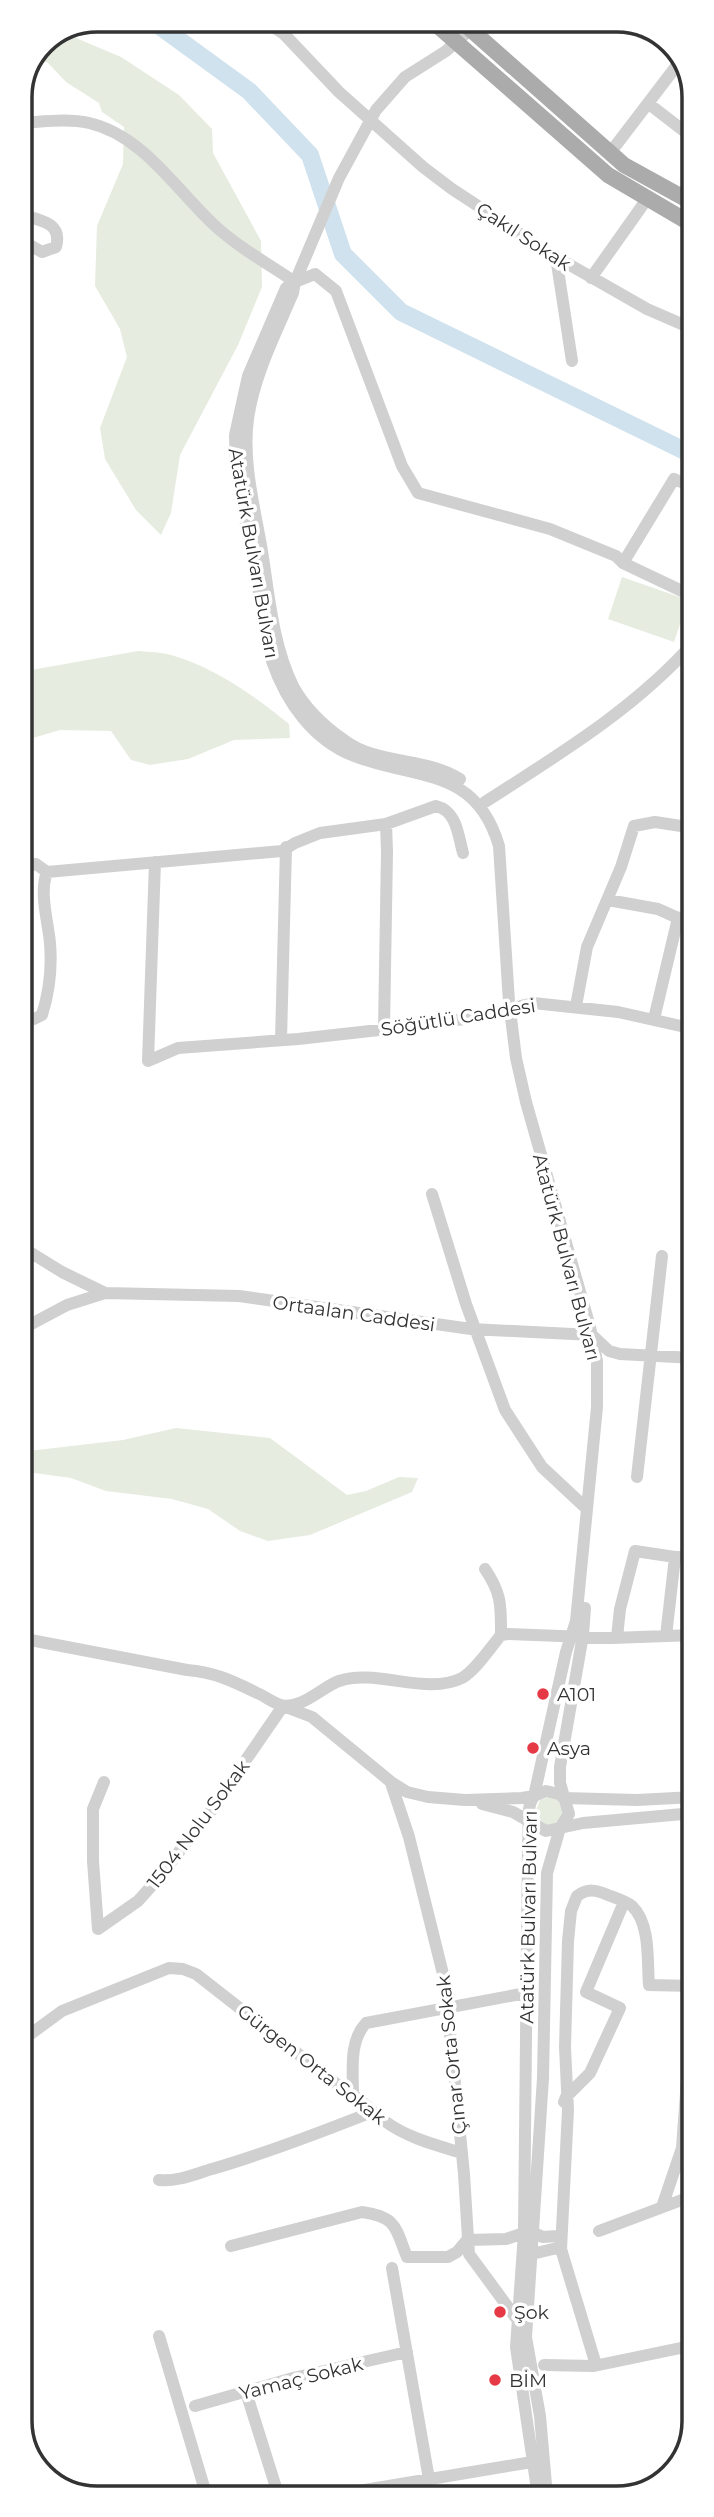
<svg xmlns="http://www.w3.org/2000/svg" width="714" height="2517" font-family="Montserrat,sans-serif">
	<rect width="100%" height="100%" fill="#fff"/>
	<path fill="#e6ecdf" d="M64 33 121 57 179 95 212 129 213 153 261 241 262 287 238 345 180 455 171 513 161 535 136 510 105 459 100 428 127 357 120 329 95 286 97 226 123 164 124 127 102 112 99 103 66 82 47 62 31 68 42 42Z
		M622 577 688 600 674 642 608 619Z
		M138 651C149 652 161 652 171 655 214 667 255 696 289 724L290 738 234 740 188 759 150 765 131 760 111 731 60 730 33 738H20V672Z
		M176 1428 270 1438 347 1495 366 1491 399 1477 418 1478 412 1492 310 1535 268 1541 240 1531 208 1509 172 1499 106 1491 71 1478 20 1471V1452L123 1440Z
		M549 1797 558 1799 565 1816 551 1827 539 1822 535 1813 540 1800Z"/>
	<g fill="none" stroke-linecap="round" stroke-linejoin="round">
		<path stroke="#cfe2ee" stroke-width="18" d="M150 19 249 91 310 155 343 254 401 312 693 455"/>
		<path stroke="#d0d0d0" stroke-width="12" d="M262 19 284 34 339 92 423 167 452 189 556 257 647 309 693 329
			M609 20 670 44 681 61
			M649 104 693 138
			M19 123C41 122 67 118 89 123 142 135 175 188 212 223 236 246 267 263 295 282
			M610 153 681 60
			M19 214C39 220 63 222 56 247L42 252 19 239
			M556 257 572 361
			M591 278 647 199
			M623 563 674 479 693 487
			M460 779C425 757 377 765 344 740 324 726 305 708 293 686 273 646 269 595 262 551 255 509 242 462 248 419 254 375 276 333 293 293L295 282 339 178 376 110 405 77 446 51 471 29 487 20
			M485 802C558 755 636 708 694 642
			M155 862 148 1061 178 1048 298 1039 406 1027 472 1018 533 1003 618 1012 694 1029
			M20 867 36 864 47 872 282 851 295 843 320 833 386 824 436 806C457 811 458 835 463 853
			M608 900 658 909 678 918 694 916
			M576 1006 587 947 621 867 634 826 655 822 694 828
			M34 1019 42 1015C49 993 52 967 50 943 48 921 39 893 47 872
			M654 1019 678 918
			M384 1029 387 852 386 824
			M281 1040 286 847
			M432 1194 466 1304 505 1410 542 1467 587 1509
			M20 1246 62 1272 105 1293 239 1296 471 1329 592 1335 609 1351 620 1354 694 1358
			M20 1330 67 1305 105 1293
			M637 1477 662 1256
			M485 1569C502 1594 501 1606 501 1635
			M666 1636 675 1557
			M617 1637 620 1609 635 1551 675 1557H694
			M20 1638 187 1670C214 1672 233 1681 257 1693 265 1696 273 1703 281 1705 301 1710 322 1687 339 1681 376 1668 426 1696 462 1678 475 1671 491 1647 501 1635L508 1634 612 1638 694 1635
			M104 1782 93 1809V1861L98 1929 138 1901 156 1881 208 1815 283 1706 312 1717 391 1782 407 1792 428 1797 465 1800 522 1798 534 1796 546 1791 559 1794 564 1798 637 1800 694 1797
			M391 1783 409 1837 445 1982 464 2174 469 2254 516 2318
			M482 1804 513 1812 546 1831 583 1823 694 1813
			M21 2041 62 2011 169 1968 183 1969 196 1974 343 2089C360 2097 371 2112 386 2122 408 2138 436 2145 462 2153
			M353 2094C353 2070 349 2041 366 2023L526 1993
			M564 2102 566 2097 590 2073 620 2008 586 1992 624 1902
			M159 2180C177 2182 195 2174 212 2169 267 2153 319 2133 372 2112
			M662 2207 682 2148 689 2052 694 2019
			M599 2231 695 2195
			M534 2233 543 2237 557 2236
			M231 2246 362 2212C397 2217 395 2227 407 2257H448L457 2252 467 2240 506 2239 524 2233
			M532 2254 557 2248
			M392 2268 429 2479
			M159 2336 207 2497
			M544 2365 594 2366 695 2345
			M596 2365 561 2249 568 2110 565 2047 568 1941 571 1911 577 1896C588 1888 596 1890 608 1895 616 1898 626 1901 632 1906 651 1924 647 1962 649 1985L694 1986
			M246 2392 279 2497
			M195 2406 293 2378 407 2352
			M538 2496 516 2347 524 2233 528 1842C530 1826 525 1809 534 1796L566 1652 576 1621 597 1407V1361L590 1327 526 1102 516 1058 509 1002 499 846C476 767 417 780 354 756 313 740 286 702 272 661L236 471 235 435 248 376 286 288 295 282 315 274 336 291 402 466 418 493 550 529 616 556 623 563 684 592 694 593
			M547 2496 540 2416 526 2337 543 2078 547 1873 560 1828 569 1814 560 1783V1767L583 1635 585 1608
			M323 2497 532 2462"/>
		<path stroke="#ababab" stroke-width="16" d="M431 20 608 175 693 225
			M460 20 624 165 693 203"/>
	</g>
	<g fill="#e63946" stroke="#fff" stroke-width="2.5">
		<circle cx="543" cy="1694" r="7"/>
		<circle cx="533" cy="1748" r="7"/>
		<circle cx="500" cy="2312" r="7"/>
		<circle cx="495" cy="2380" r="7"/>
	</g>
	<g text-anchor="middle" stroke-width="7" stroke-linejoin="round" paint-order="stroke">
		<g font-size="19" fill="#333" stroke="#fff">
			<text transform="translate(524 236) rotate(33)" y="7">Çakıl Sokak</text>
			<text transform="translate(254 553) rotate(80)" y="7">Atatürk Bulvarı Bulvarı</text>
			<text transform="translate(458 1017) rotate(-9)" y="7">Söğütlü Caddesi</text>
			<text transform="translate(567 1257) rotate(75)" y="7">Atatürk Bulvarı Bulvarı</text>
			<text transform="translate(354 1313) rotate(8)" y="7">Ortaalan Caddesi</text>
			<text transform="translate(198 1824) rotate(-53)" y="7">1504 Nolu Sokak</text>
			<text transform="translate(528 1917) rotate(-89)" y="7">Atatürk Bulvarı Bulvarı</text>
			<text transform="translate(451 2055) rotate(-96)" y="7">Çınar Orta Sokak</text>
			<text transform="translate(312 2064) rotate(38)" y="7">Gürgen Orta Sokak</text>
			<text transform="translate(301 2378) rotate(-14)" y="7">Yamaç Sokak</text>
		</g>
		<g font-size="19" fill="#333" stroke="#fff" text-anchor="start">
			<text x="557" y="1701">A101</text>
			<text x="547" y="1755">Asya</text>
			<text x="514" y="2319">Şok</text>
			<text x="509" y="2387">BİM</text>
		</g>
	</g>
	<path d="M0 0H714V2517H0ZM97 32H617A65 65 0 0 1 682 97V2421A65 65 0 0 1 617 2486H97A65 65 0 0 1 32 2421V97A65 65 0 0 1 97 32Z" fill="#fff" fill-rule="evenodd"/>
	<path fill="none" stroke="#333" stroke-width="3.5" d="M97 32H617A65 65 0 0 1 682 97V2421A65 65 0 0 1 617 2486H97A65 65 0 0 1 32 2421V97A65 65 0 0 1 97 32Z"/>
</svg>
